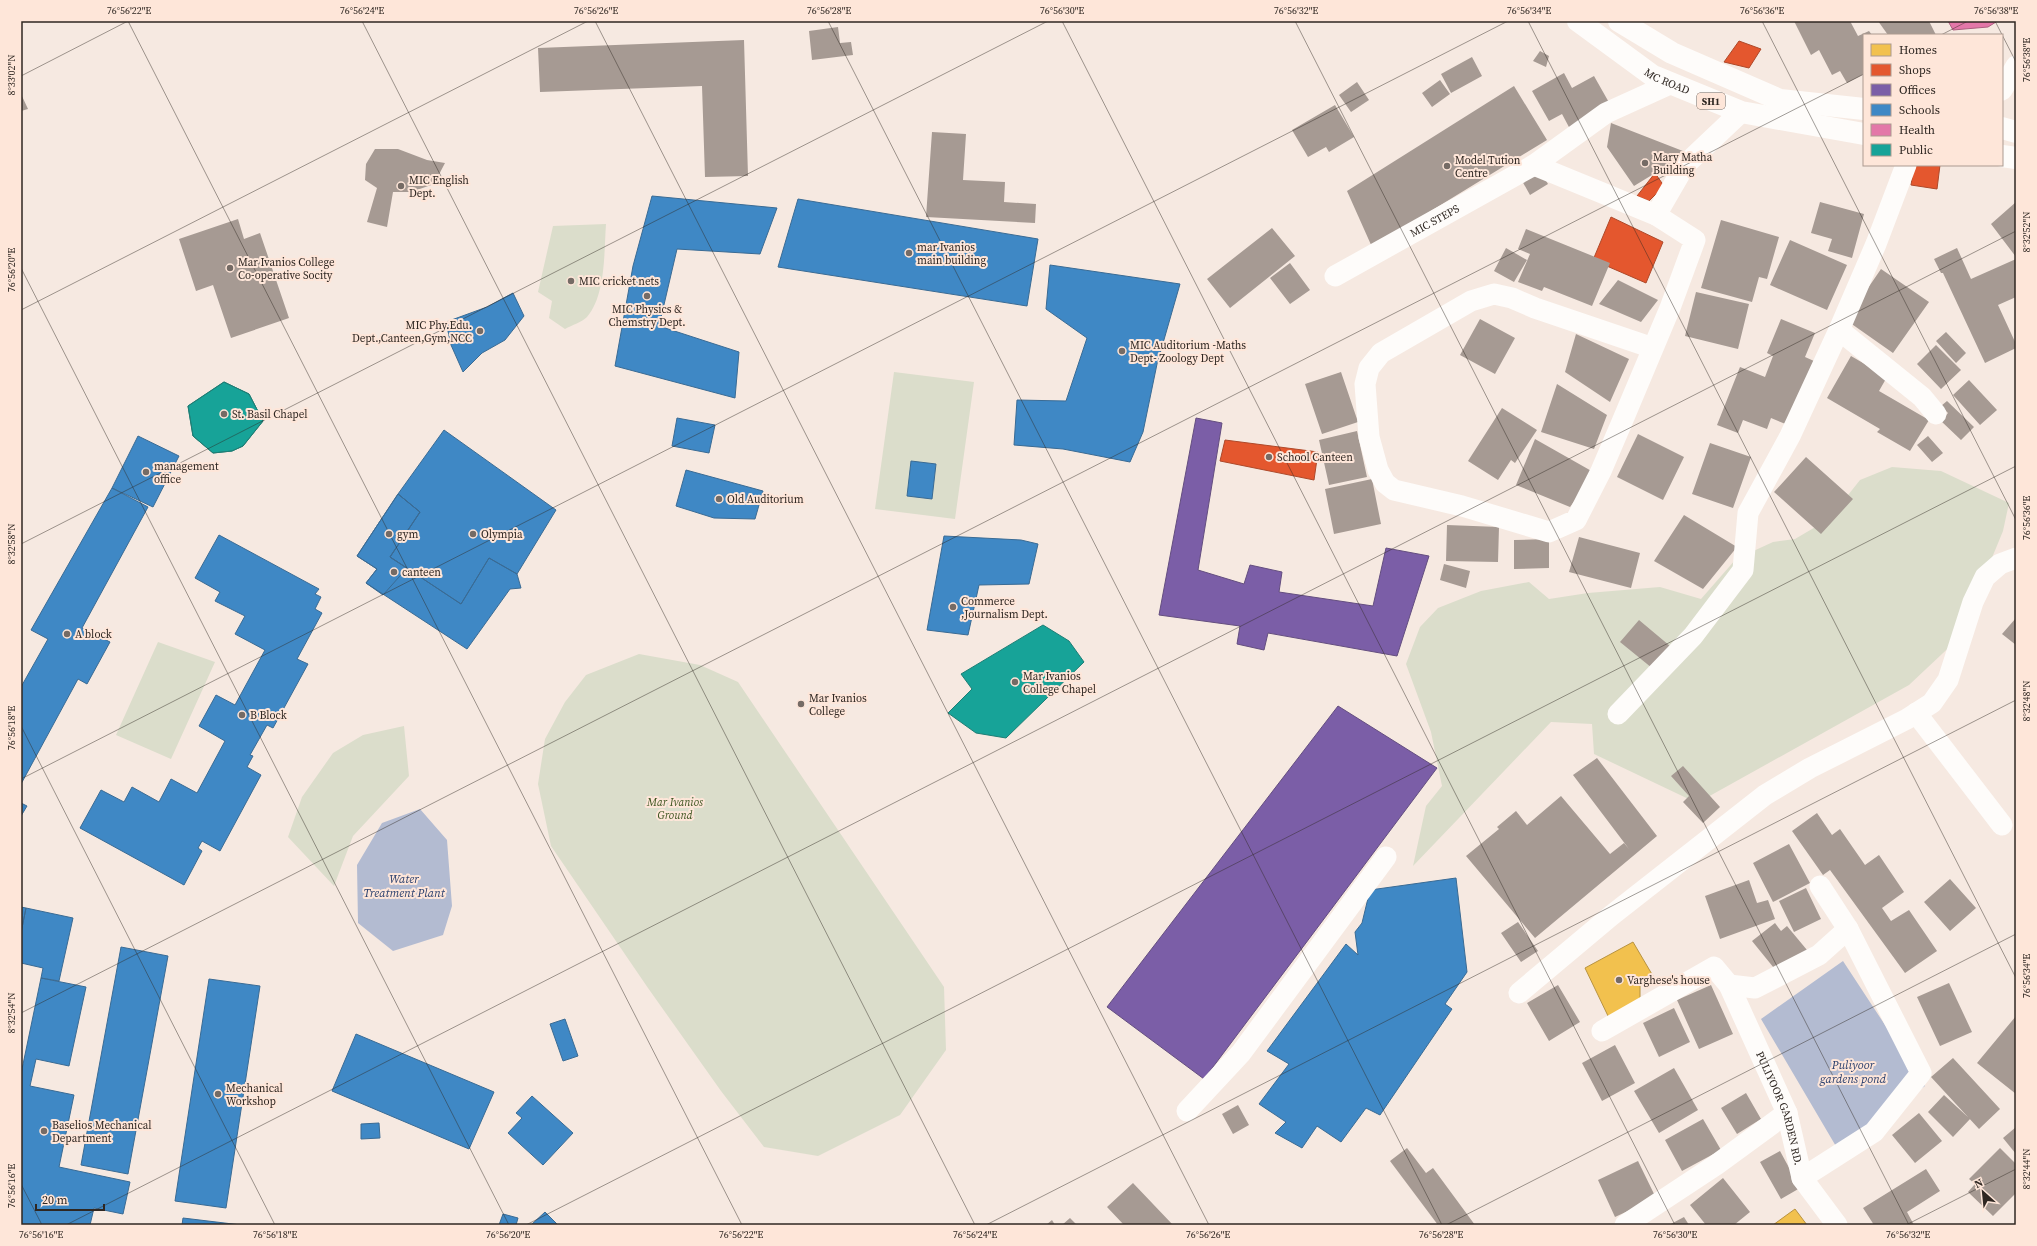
<svg xmlns="http://www.w3.org/2000/svg" width="2037" height="1246" font-family="'Source Serif 4',serif">
	<rect width="100%" height="100%" fill="#f6e9e1"/>
	<path fill="#dbddcb" d="M606 224C604 251 606 295 587 317 582 322 572 325 565 329L549 318 552 301 538 292 553 226Z
		M894 372 974 382 955 519 875 509Z
		M1892 467 1941 471 2009 503 2003 531 1959 638 1909 685 1697 803 1594 754 1592 724 1551 722 1413 866 1426 806 1442 786 1431 732 1406 664 1420 627 1438 608 1481 591 1529 582 1549 599 1588 593 1660 587 1701 599 1736 559 1773 542 1795 539 1829 519 1860 480Z
		M158 642 215 662 171 759 116 735Z
		M639 654 700 665 738 682 944 987 946 1050 900 1115 818 1156 764 1147 721 1091 648 988 551 846 538 784 545 739 565 702 586 675Z
		M404 726 409 776 353 836 334 886 288 837 302 797 333 753 363 735Z"/>
	<path fill="#b3bbd1" d="M420 809 447 840 452 906 443 935 393 951 358 923 357 865 382 823Z
		M1843 961 1925 1086 1837 1148 1761 1019Z"/>
	<path fill="#f2c14e" stroke="#b89341" d="M1633 942 1653 976 1640 984V1003L1609 1018 1585 968Z
		M1795 1209 1807 1225H1773Z"/>
	<path fill="#e4572e" stroke="#ae492a" d="M1739 41 1761 49 1749 68 1724 62Z
		M1914 165H1940L1937 189 1911 185Z
		M1655 173 1664 186 1649 201 1637 196Z
		M1611 217 1663 242 1646 283 1593 260Z
		M1225 440 1318 452 1314 480 1220 461Z"/>
	<path fill="#7b5ea7" stroke="#644e7f" d="M1196 418 1222 423 1198 570 1244 584 1250 565 1282 572 1279 592 1373 606 1386 548 1429 556 1397 656 1268 633 1264 650 1237 644 1240 626 1159 615Z
		M1338 706 1437 768 1204 1079 1107 1007Z"/>
	<path fill="#3f88c5" stroke="#3a6b94" d="M652 196 777 208 760 254 677 249 659 326 739 352 735 398 615 366 633 266Z
		M798 199 1038 239 1027 306 778 267Z
		M1050 265 1180 284 1157 364 1143 432 1130 462 1063 449 1014 445 1017 400 1066 401 1087 338 1046 309Z
		M513 293 524 316 505 340 482 353 463 372 451 345 446 322 487 307Z
		M677 418 715 425 709 453 672 446Z
		M444 430 556 510 517 574 489 558 461 604 390 557 420 512 398 494Z
		M138 436 179 456 153 507 112 488Z
		M911 461 936 464 932 499 907 496Z
		M686 470 763 491 755 519 714 518 676 506Z
		M112 488 148 507 82 628 110 642 87 684 78 679 21 784V687L48 639 31 630Z
		M398 494 420 512 390 557 461 604 489 558 517 574 521 588 510 589 467 649 366 583 377 569 357 556Z
		M398 494 420 512 390 557 407 568 383 595 366 583 377 569 357 556Z
		M219 535 319 589 315 594 321 597 315 609 322 613 297 659 308 664 273 728 267 725 250 755 253 756 247 767 261 775 220 851 202 841 198 848 202 851 184 885 80 828 101 790 124 802 132 787 159 802 171 779 197 793 225 741 199 726 216 695 235 705 265 650 235 634 245 616 215 601 220 592 195 578Z
		M944 536 1021 540 1038 544 1029 584 979 585 968 635 927 630Z
		M21 803 27 806 21 816Z
		M1456 878 1467 972 1445 1004 1452 1009 1380 1115 1366 1108 1341 1142 1317 1126 1302 1148 1275 1133 1286 1122 1259 1104 1289 1064 1267 1051 1346 944 1358 955 1355 932 1362 923 1370 890Z
		M21 907 26 908 21 933Z
		M26 908 73 918 59 981 41 978 43 968 21 963V933Z
		M121 947 168 956 128 1174 81 1165Z
		M41 978 86 987 69 1066 36 1059 30 1086 74 1095 59 1167 130 1182 123 1214 94 1208 90 1225H21V1074Z
		M209 979 260 986 226 1208 175 1201Z
		M565 1019 578 1056 563 1061 550 1024Z
		M356 1034 494 1092 469 1149 332 1091Z
		M532 1096 573 1133 543 1165 508 1133 522 1118 516 1113Z
		M379 1123 380 1138 361 1139V1124Z
		M545 1212 558 1225H531Z
		M503 1214 518 1218 516 1225H499Z
		M183 1218 241 1225H182Z"/>
	<path fill="#e377a8" stroke="#ad5f80" d="M1948 21H1995L1996 22 1988 27 1953 30Z"/>
	<path fill="#17a398" stroke="#1e7e75" d="M224 382 249 394 263 421 243 446 232 451 213 453 193 436 188 406Z
		M224 382 249 394 263 421 243 446 232 451 213 453 193 436 188 406Z
		M1043 625 1069 641 1084 662 1006 738 976 733 948 713 972 689 961 674Z"/>
	<path fill="#a69a93" d="M1794 21H1850L1858 36 1869 31 1872 35H1864V74L1847 83 1840 71 1832 75 1819 50 1811 55Z
		M1878 21H1929L1936 35H1888Z
		M838 27 840 43 851 42 853 55 812 60 809 31Z
		M744 40 748 176 705 177 702 86 540 92 538 48Z
		M1540 51 1549 56 1546 67 1533 61Z
		M1472 57 1482 76 1451 93 1441 74Z
		M1564 73 1572 88 1594 76 1611 106 1570 129 1562 114 1549 121 1532 91Z
		M1440 80 1450 94 1432 107 1422 93Z
		M1357 82 1369 100 1351 112 1339 95Z
		M1514 86 1547 140 1372 247 1347 191Z
		M21 94 28 109 21 111Z
		M1335 105 1354 137 1329 152 1326 147 1308 157 1292 130Z
		M1611 123 1688 153 1634 186 1607 147Z
		M932 132 966 134 963 180 1005 182 1004 202 1036 204 1035 223 926 217Z
		M375 149H398L427 160 445 163 434 184 411 192H393L387 227 367 222 377 188 365 180 366 164Z
		M1539 169 1548 184 1530 195 1521 179Z
		M1820 202 1864 214 1852 258 1828 251 1832 239 1811 233Z
		M2016 202V257L1991 224Z
		M238 219 244 239 260 233 289 318 231 338 213 285 196 291 179 239Z
		M1721 220 1779 237 1767 279 1759 277 1752 302 1701 288Z
		M1272 228 1295 256 1230 308 1207 279Z
		M1526 229 1610 263 1592 306 1544 287 1542 291 1518 282 1530 254 1518 249Z
		M1790 240 1847 265 1827 310 1770 285Z
		M1506 248 1527 260 1514 282 1494 271Z
		M1957 248 1971 279 2016 259V297L1998 305 2016 344V348L1985 363 1943 273H1941L1934 259Z
		M1290 263 1310 290 1290 304 1270 278Z
		M1881 269 1929 302 1893 353 1846 320Z
		M1618 280 1658 300 1641 322 1599 304Z
		M1696 292 1749 304 1738 349 1685 336Z
		M1480 319 1515 338 1495 374 1460 355Z
		M1781 319 1815 333 1805 357 1814 361 1788 425 1771 418 1767 429 1743 420 1738 433 1717 425 1740 367 1765 377 1773 356 1767 353Z
		M1946 332 1966 353 1956 363 1936 341Z
		M1576 334 1629 359 1610 402 1565 372Z
		M1936 345 1961 370 1941 389 1917 364Z
		M1851 356 1887 377 1879 391 1929 420 1910 451 1877 432 1880 429 1827 398Z
		M1341 372 1358 422 1322 434 1305 384Z
		M1969 380 1997 410 1980 425 1953 395Z
		M1557 384 1607 415 1594 449 1541 432Z
		M1947 401 1974 427 1961 440 1941 421 1948 413 1941 406Z
		M1502 408 1537 430 1515 463 1511 460 1498 480 1468 461Z
		M1357 431 1367 477 1329 485 1319 440Z
		M1638 434 1684 457 1663 500 1617 477Z
		M1928 436 1943 453 1932 462 1917 445Z
		M1535 439 1595 473 1570 507 1516 485Z
		M1710 443 1751 457 1733 508 1692 494Z
		M1806 457 1853 499 1821 534 1774 492Z
		M1372 479 1381 524 1334 534 1325 489Z
		M1684 515 1737 547 1703 589 1654 561Z
		M1447 525 1499 527 1498 562 1446 561Z
		M1579 537 1640 553 1631 588 1569 572Z
		M1549 539V568L1514 569V540Z
		M1444 564 1470 571 1466 588 1440 580Z
		M2016 618V645L2002 634Z
		M1639 620 1670 646 1652 668 1620 642Z
		M1597 758 1657 836 1535 938 1466 856 1499 829 1497 827 1516 811 1527 825 1561 796 1610 854 1624 843 1629 849 1573 775Z
		M1683 766 1720 807 1703 823 1683 802 1689 796 1671 776Z
		M1817 813 1832 835 1840 829 1865 865 1879 855 1904 892 1882 908 1891 921 1909 910 1937 951 1905 973 1830 870 1823 875 1792 831Z
		M1789 844 1810 883 1773 902 1753 863Z
		M1950 879 1976 908 1950 931 1924 902Z
		M1749 880 1757 903 1768 900 1775 919 1720 939 1705 896Z
		M1806 888 1821 919 1794 932 1779 901Z
		M1518 922 1538 951 1521 962 1501 933Z
		M1775 923 1781 931 1787 926 1807 950 1778 973 1752 941Z
		M1949 983 1972 1032 1940 1046 1917 997Z
		M1558 985 1580 1022 1549 1041 1527 1003Z
		M1711 985 1733 1034 1699 1049 1677 1000Z
		M1674 1008 1690 1042 1659 1057 1643 1023Z
		M2016 1016V1094L1977 1063Z
		M1615 1045 1635 1083 1602 1101 1582 1063Z
		M1953 1058 2000 1109 1979 1129 1931 1077Z
		M1674 1068 1698 1110 1659 1133 1634 1091Z
		M1746 1093 1761 1119 1737 1134 1721 1108Z
		M1944 1095 1970 1119 1953 1137 1928 1112Z
		M1238 1105 1249 1125 1233 1134 1222 1114Z
		M1919 1113 1942 1141 1915 1163 1892 1135Z
		M1703 1119 1721 1150 1682 1171 1665 1140Z
		M2016 1127V1154L2003 1138Z
		M1407 1148 1426 1173 1433 1168 1475 1225H1438L1390 1161Z
		M2000 1148 2016 1164V1193L1993 1216 1968 1192 1975 1184 1969 1179Z
		M1780 1151 1800 1188 1781 1199 1760 1162Z
		M1638 1161 1656 1198 1615 1217 1598 1180Z
		M1926 1169 1940 1191 1907 1212 1914 1225H1874L1863 1208Z
		M1723 1178 1750 1212 1734 1225H1706L1690 1205Z
		M1133 1183 1173 1225H1124L1107 1207Z
		M1684 1217 1689 1225H1669Z
		M1070 1218 1077 1225H1062Z
		M1052 1220 1055 1225H1046Z"/>
	<g fill="none" stroke-linecap="round" stroke-linejoin="round">
		<g stroke="#fefcfa" stroke-width="21">
			<path d="M1670 84 1606 113 1534 165 1656 215 1685 165 1741 112"/>
			<path d="M2002 90 2016 66"/>
			<path id="s1" d="M1335 276 1534 165"/>
			<path d="M1839 330 1922 397 1936 414"/>
			<path d="M1653 348 1535 308 1512 298 1494 294 1471 301 1381 353 1369 368 1365 384 1369 437 1378 470 1385 483 1394 490 1462 506 1549 532 1576 520 1601 471 1622 422 1670 308 1695 240 1656 215"/>
			<path d="M1916 713 2002 825"/>
			<path d="M1618 714 1693 636 1743 570 1748 513 1790 436 1839 330 1876 244 1906 165"/>
			<path d="M1820 886 1848 929"/>
			<path d="M1729 985 1755 988 1819 955 1848 929 1921 1073 1874 1132 1802 1178"/>
			<path d="M1519 993 1612 915 1765 795 1810 768 1907 719 1932 703 1948 680 1973 602 1985 577 2000 564 2016 558"/>
			<path id="s2" d="M1602 1031 1714 967 1729 985 1787 1113 1802 1178 1837 1225"/>
			<path d="M1187 1111 1241 1053 1386 857"/>
			<path d="M1625 1225 1716 1165 1787 1113"/>
		</g>
		<g stroke="#fefcfa" stroke-width="22">
			<path id="s3" d="M1578 21 1653 76 1741 112 1864 134"/>
			<path d="M1619 21 1672 53 1780 100 1864 109"/>
			<path d="M2002 128 2016 132"/>
			<path d="M2002 156 2016 158"/>
		</g>
	</g>
	<path fill="none" stroke="#2f2722" stroke-width="1" stroke-opacity="0.45" d="M128 21 742 1225M362 21 975 1225M595 21 1209 1225M828 21 1442 1225M1062 21 1675 1225M1295 21 1909 1225M1528 21 2016 978M1762 21 2016 520M1995 21 2016 62M1941 35 1968 21M21 76 128 21M21 268 509 1225M21 310 588 21M21 544 1048 21M21 726 275 1225M21 779 1508 21M21 1013 1864 74M21 1184 42 1225M66 1225 2016 231M526 1225 2016 466M986 1225 2016 700M1446 1225 2016 934M1906 1225 2016 1169"/>
	<g fill="#756b65" stroke="#fee6d9" stroke-width="1.5">
		<circle cx="1645" cy="163" r="4"/>
		<circle cx="1447" cy="166" r="4"/>
		<circle cx="401" cy="186" r="4"/>
		<circle cx="909" cy="253" r="4"/>
		<circle cx="230" cy="268" r="4"/>
		<circle cx="571" cy="281" r="4"/>
		<circle cx="647" cy="296" r="4"/>
		<circle cx="480" cy="331" r="4"/>
		<circle cx="1122" cy="351" r="4"/>
		<circle cx="224" cy="414" r="4"/>
		<circle cx="1269" cy="457" r="4"/>
		<circle cx="146" cy="472" r="4"/>
		<circle cx="719" cy="499" r="4"/>
		<circle cx="389" cy="534" r="4"/>
		<circle cx="473" cy="534" r="4"/>
		<circle cx="394" cy="572" r="4"/>
		<circle cx="953" cy="607" r="4"/>
		<circle cx="67" cy="634" r="4"/>
		<circle cx="1015" cy="682" r="4"/>
		<circle cx="801" cy="704" r="4"/>
		<circle cx="242" cy="715" r="4"/>
		<circle cx="1619" cy="980" r="4"/>
		<circle cx="218" cy="1094" r="4"/>
		<circle cx="44" cy="1131" r="4"/>
	</g>
	<g text-anchor="middle" stroke-width="4" stroke-linejoin="round" paint-order="stroke">
		<rect fill="#fee6d9" stroke="#6d6059" stroke-width="1" x="1697" y="93" width="28" height="16" rx="3"/>
		<g font-size="10" font-weight="bold" fill="#2f2722">
			<text x="1711" y="105">SH1</text>
		</g>
		<g font-size="11" fill="#2f2722" stroke="#fee6d9">
			<text dy="4" stroke="none"><textPath href="#s3" startOffset="108">MC ROAD</textPath></text>
			<text dy="4" stroke="none"><textPath href="#s1" startOffset="114">MIC STEPS</textPath></text>
			<text dy="4" stroke="none"><textPath href="#s2" startOffset="286">PULIYOOR GARDEN RD.</textPath></text>
		</g>
		<g font-size="11" fill="#2f2722" stroke="#fee6d9" text-anchor="start">
			<text x="1653" y="161">Mary Matha<tspan x="1653" dy="13">Building</tspan></text>
			<text x="1455" y="164">Model Tution<tspan x="1455" dy="13">Centre</tspan></text>
			<text x="409" y="184">MIC English<tspan x="409" dy="13">Dept.</tspan></text>
			<text x="917" y="251">mar Ivanios<tspan x="917" dy="13">main building</tspan></text>
			<text x="238" y="266">Mar Ivanios College<tspan x="238" dy="13">Co-operative Socity</tspan></text>
			<text x="579" y="285">MIC cricket nets</text>
			<text x="647" y="313" text-anchor="middle">MIC Physics &amp;<tspan x="647" dy="13">Chemstry Dept.</tspan></text>
			<text x="472" y="329" text-anchor="end">MIC Phy.Edu.<tspan x="472" dy="13">Dept.,Canteen,Gym,NCC</tspan></text>
			<text x="1130" y="349">MIC Auditorium -Maths<tspan x="1130" dy="13">Dept- Zoology Dept</tspan></text>
			<text x="232" y="418">St. Basil Chapel</text>
			<text x="1277" y="461">School Canteen</text>
			<text x="154" y="470">management<tspan x="154" dy="13">office</tspan></text>
			<text x="727" y="503">Old Auditorium</text>
			<text x="397" y="538">gym</text>
			<text x="481" y="538">Olympia</text>
			<text x="402" y="576">canteen</text>
			<text x="961" y="605">Commerce<tspan x="961" dy="13">,Journalism Dept.</tspan></text>
			<text x="75" y="638">A block</text>
			<text x="1023" y="680">Mar Ivanios<tspan x="1023" dy="13">College Chapel</tspan></text>
			<text x="809" y="702">Mar Ivanios<tspan x="809" dy="13">College</tspan></text>
			<text x="250" y="719">B Block</text>
			<text x="1627" y="984">Varghese's house</text>
			<text x="226" y="1092">Mechanical<tspan x="226" dy="13">Workshop</tspan></text>
			<text x="52" y="1129">Baselios Mechanical<tspan x="52" dy="13">Department</tspan></text>
		</g>
		<g font-size="11" font-style="italic" fill="#3a521d" stroke="#fee6d9">
			<text x="675" y="806">Mar Ivanios<tspan x="675" dy="13">Ground</tspan></text>
		</g>
		<g font-size="12" font-style="italic" fill="#2b406e" stroke="#fee6d9">
			<text x="404" y="883">Water<tspan x="404" dy="14">Treatment Plant</tspan></text>
			<text x="1853" y="1069">Puliyoor<tspan x="1853" dy="14">gardens pond</tspan></text>
		</g>
	</g>
	<rect width="2037" height="1246" fill="none" stroke="#fee6d9" stroke-width="44"/>
	<rect x="1863" y="34" width="140" height="132" fill="#fee6d9" stroke="#ab9a90"/>
	<rect x="1871" y="44" width="20" height="12" fill="#f2c14e" stroke="#ab9a90"/>
	<text x="1899" y="54" font-size="12" fill="#2f2722">Homes</text>
	<rect x="1871" y="64" width="20" height="12" fill="#e4572e" stroke="#ab9a90"/>
	<text x="1899" y="74" font-size="12" fill="#2f2722">Shops</text>
	<rect x="1871" y="84" width="20" height="12" fill="#7b5ea7" stroke="#ab9a90"/>
	<text x="1899" y="94" font-size="12" fill="#2f2722">Offices</text>
	<rect x="1871" y="104" width="20" height="12" fill="#3f88c5" stroke="#ab9a90"/>
	<text x="1899" y="114" font-size="12" fill="#2f2722">Schools</text>
	<rect x="1871" y="124" width="20" height="12" fill="#e377a8" stroke="#ab9a90"/>
	<text x="1899" y="134" font-size="12" fill="#2f2722">Health</text>
	<rect x="1871" y="144" width="20" height="12" fill="#17a398" stroke="#ab9a90"/>
	<text x="1899" y="154" font-size="12" fill="#2f2722">Public</text>
	<g transform="translate(1983 1192) rotate(333)" stroke="#fee6d9" stroke-width="3" paint-order="stroke">
	<path d="M0-3L7 15L0 10L-7 15Z" fill="#2f2722"/>
	<text y="-6" font-size="11" font-weight="bold" text-anchor="middle" fill="#2f2722">N</text>
	</g>
	<path d="M36 1204v6h68v-6" fill="none" stroke="#2f2722" stroke-width="2"/>
	<text x="42" y="1204" font-size="12" fill="#2f2722" stroke="#fee6d9" stroke-width="3" paint-order="stroke">20 m</text>
	<rect x="22" y="22" width="1993" height="1202" fill="none" stroke="#2f2722" stroke-width="1.5"/>
	<g font-size="10" text-anchor="middle" fill="#2f2722">
		<text x="129" y="14">76°56'22"E</text>
		<text x="362" y="14">76°56'24"E</text>
		<text x="596" y="14">76°56'26"E</text>
		<text x="829" y="14">76°56'28"E</text>
		<text x="1062" y="14">76°56'30"E</text>
		<text x="1296" y="14">76°56'32"E</text>
		<text x="1529" y="14">76°56'34"E</text>
		<text x="1762" y="14">76°56'36"E</text>
		<text x="1996" y="14">76°56'38"E</text>
		<text transform="translate(2026 60) rotate(-90)" y="4">76°56'38"E</text>
		<text transform="translate(11 75) rotate(-90)" y="4">8°33'02"N</text>
		<text transform="translate(2026 232) rotate(-90)" y="4">8°32'52"N</text>
		<text transform="translate(11 270) rotate(-90)" y="4">76°56'20"E</text>
		<text transform="translate(2026 518) rotate(-90)" y="4">76°56'36"E</text>
		<text transform="translate(11 544) rotate(-90)" y="4">8°32'58"N</text>
		<text transform="translate(2026 701) rotate(-90)" y="4">8°32'48"N</text>
		<text transform="translate(11 728) rotate(-90)" y="4">76°56'18"E</text>
		<text transform="translate(2026 976) rotate(-90)" y="4">76°56'34"E</text>
		<text transform="translate(11 1013) rotate(-90)" y="4">8°32'54"N</text>
		<text transform="translate(2026 1169) rotate(-90)" y="4">8°32'44"N</text>
		<text transform="translate(11 1186) rotate(-90)" y="4">76°56'16"E</text>
		<text x="41" y="1238">76°56'16"E</text>
		<text x="275" y="1238">76°56'18"E</text>
		<text x="508" y="1238">76°56'20"E</text>
		<text x="741" y="1238">76°56'22"E</text>
		<text x="975" y="1238">76°56'24"E</text>
		<text x="1208" y="1238">76°56'26"E</text>
		<text x="1441" y="1238">76°56'28"E</text>
		<text x="1675" y="1238">76°56'30"E</text>
		<text x="1908" y="1238">76°56'32"E</text>
	</g>
</svg>
